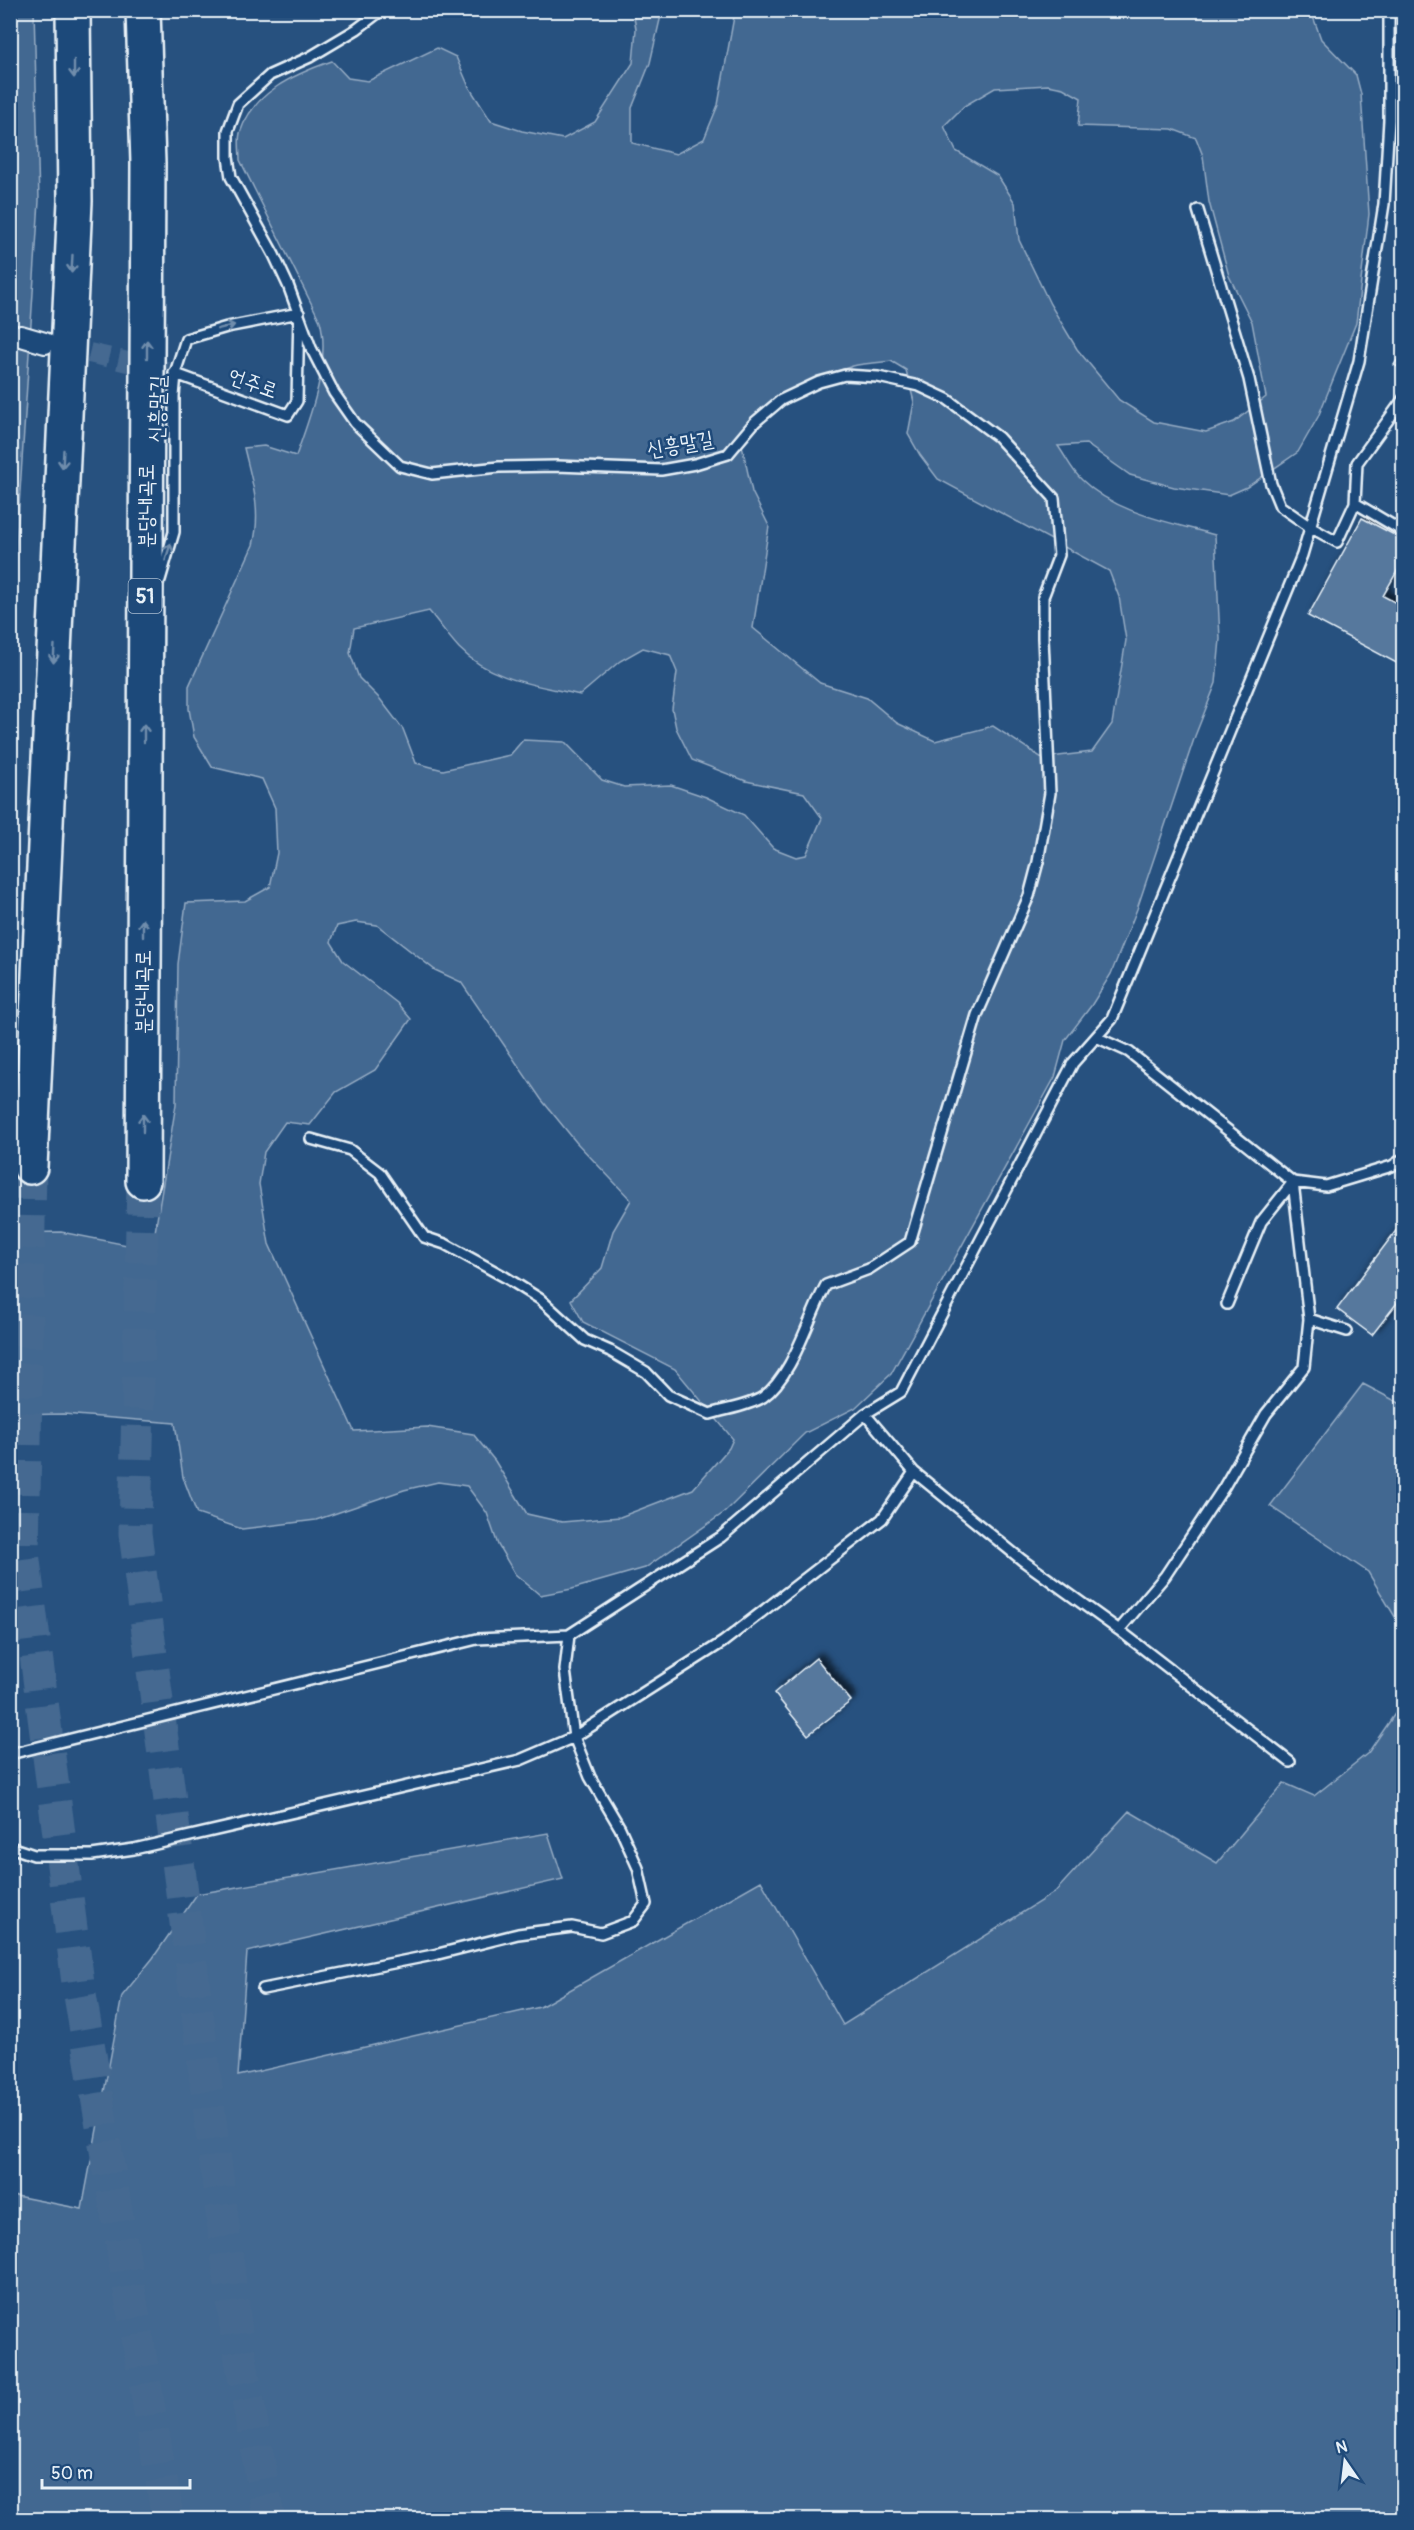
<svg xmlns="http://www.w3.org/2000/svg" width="1414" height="2530" font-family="Pangolin,'Poor Story',sans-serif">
	<defs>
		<filter id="shadow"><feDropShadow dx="5.5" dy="-5.5" stdDeviation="3" flood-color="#0009"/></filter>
	</defs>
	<rect width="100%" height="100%" fill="#27517f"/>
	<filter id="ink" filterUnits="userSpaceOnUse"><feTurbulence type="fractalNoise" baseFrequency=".0167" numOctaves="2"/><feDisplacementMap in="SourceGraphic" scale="12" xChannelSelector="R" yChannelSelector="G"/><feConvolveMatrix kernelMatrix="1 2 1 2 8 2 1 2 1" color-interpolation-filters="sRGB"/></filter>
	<g filter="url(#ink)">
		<path fill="#436891" stroke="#96acc4" stroke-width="1.5" fill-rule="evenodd" d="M34 10 39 201 16 552 11 698 10 11Z
			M633 11H662L650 63 632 108V143L676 154 704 139 718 105 735 11H1311L1321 39 1356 75 1361 94 1369 214 1356 323 1318 417 1298 452 1247 487 1229 495 1174 487 1130 475 1086 444 1058 446C1066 457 1072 471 1082 480 1117 514 1170 522 1215 535L1220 639 1216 683 1195 736 1137 909 1111 974 1091 1006 1065 1040 1055 1077 891 1374 855 1408 805 1433 725 1512 645 1568 572 1589 540 1595 515 1574 498 1545 487 1513 467 1486 438 1482 404 1490 316 1520 242 1529 197 1514 183 1477 175 1423 63 1414 11 1415 10 1233 61 1232 147 1249 155 1232 176 1104 178 964 186 903 245 901 270 887 277 853 275 808 262 779 212 767 194 737 189 709V686L253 545C262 510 252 482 244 448L264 446 296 456C310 417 331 362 320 321L240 160C240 152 238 141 240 133 253 92 295 74 332 61L348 78 368 81 437 48 456 57 469 87 491 121 522 131 563 139 595 122 633 63 636 29ZM1048 85 1063 88 1081 98 1078 126 1172 129 1196 138 1203 156 1209 202 1229 276 1252 322 1266 397 1234 422 1206 432 1154 422 1119 400 1077 349 1050 304 1019 240 1015 203 998 176 956 151 944 126 964 106 995 88ZM891 361 906 370 914 402 908 434 920 455 938 479 1109 571 1119 597 1126 640 1112 724 1092 752 1042 758 993 726 935 741 897 723 867 698 820 683 753 628 769 526 752 492 741 441C772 409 810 378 853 366 865 363 879 363 891 361ZM429 611C439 623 448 636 459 648 491 681 538 685 580 695L620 661 643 648 670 655 677 672 672 709 676 728 692 760 746 781 804 793 822 818 806 855 796 857 773 848 744 815 706 797 671 785 624 787 602 780 565 742 523 740 510 755 443 770 416 763 403 729 380 699 359 678 350 653 354 628ZM356 922 377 925 435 970 461 982 541 1099 576 1142 631 1200 613 1231 602 1268 571 1300 583 1322 675 1369 733 1439 729 1448 693 1489 620 1517 562 1522 527 1514 495 1461 473 1434 427 1427 354 1431 269 1244 259 1184 264 1152 285 1122 310 1125 336 1092 375 1070 411 1019 397 1003 343 961 331 942 337 926Z
			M1363 1384 1403 1405V1648L1400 1625 1368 1572 1270 1506Z
			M1403 1702V2519H11V2195L82 2209 122 1996 153 1958 197 1894 548 1833 563 1879 247 1952 238 2076 540 2007 761 1881 843 2025 1055 1892 1129 1811 1217 1863 1284 1783 1314 1796 1368 1753Z"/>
		<path fill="#57789d" stroke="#e8f1f8" stroke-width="1.5" filter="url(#shadow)" d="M1404 349V370L1394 365Z
			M1362 518 1404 540V559L1383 596 1404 607V667L1308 616Z
			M1404 1220V1294L1372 1335 1337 1309Z
			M816 1658 851 1701 808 1735 774 1693Z"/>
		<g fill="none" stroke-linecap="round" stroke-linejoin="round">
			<path stroke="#446991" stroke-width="20" stroke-dasharray="20 10" stroke-linecap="butt" d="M60 346 174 373"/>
			<path stroke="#446991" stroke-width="33" stroke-dasharray="33 16" stroke-linecap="butt" d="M30 1167 23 1553 78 1983 168 2520
				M143 1181 135 1533 191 1961 237 2338 269 2520"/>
			<defs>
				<path id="lane" d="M1198 210 1249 379 1271 484 1280 506 1310 527 1337 542 1355 503 1404 532
					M1355 503 1357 463 1404 398
					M160 580 174 532V396L176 374V370L186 339 227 327 299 313 297 401 288 415 176 374 174 373
					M311 1139 350 1150 380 1173 424 1237 445 1244 505 1277 540 1299 585 1340 610 1351 646 1372 668 1395 710 1414C726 1409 749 1406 763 1397 793 1376 808 1318 826 1285L869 1269 910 1242 977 1015 1029 896 1038 862 1050 793 1043 638V597L1059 555 1054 498 998 437 947 399 919 386 878 377 845 375 819 382 781 400 755 422 728 454 695 464 661 470 557 466 499 467 432 474 400 466 355 423 334 393 311 348 288 285 274 255 231 177 228 157V131L238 104 270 75 310 57 357 29 382 10
					M1227 1304 1261 1222 1293 1182 1326 1186 1392 1166 1404 1158
					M1309 1319 1347 1331
					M914 1472 1022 1560 1119 1630 1165 1576 1224 1487 1266 1414 1304 1367 1309 1319 1293 1182 1129 1052 1096 1037
					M1119 1630 1290 1762
					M10 1754 477 1639 569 1635
					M10 1847 34 1855H92L134 1849 520 1760 574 1737 565 1670 569 1635 721 1537 865 1414 901 1392 1073 1063 1112 1019 1302 555 1359 361 1384 204 1389 120V10
					M263 1989 438 1954 518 1934 572 1927 601 1933 633 1921 646 1904 638 1868 620 1828 590 1777 574 1737 723 1642 882 1519 914 1472 865 1414"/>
				<path id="street" d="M10 336H21L45 343"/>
				<path id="highway" d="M143 10 148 163 143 1181
					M30 1167 75 201 73 10"/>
			</defs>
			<use href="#lane" stroke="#e8f1f8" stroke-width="14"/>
			<use href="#street" stroke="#e8f1f8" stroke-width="24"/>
			<use href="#highway" stroke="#e8f1f8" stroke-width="38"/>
			<path stroke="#e8f1f8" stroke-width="4" stroke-dasharray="6 4.5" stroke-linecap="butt" d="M10 390 13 412 10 437"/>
			<use href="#lane" stroke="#1f4a7a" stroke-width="9"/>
			<use href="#street" stroke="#1f4a7a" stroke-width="20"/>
			<use href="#highway" stroke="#1f4a7a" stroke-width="33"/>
		</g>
		<defs><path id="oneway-shaft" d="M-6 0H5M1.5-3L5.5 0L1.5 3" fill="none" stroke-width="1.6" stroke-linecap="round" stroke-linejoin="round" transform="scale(1.5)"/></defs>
		<g stroke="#6f8dac">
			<use href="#oneway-shaft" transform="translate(74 69) rotate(90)"/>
			<use href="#oneway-shaft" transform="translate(72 264) rotate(93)"/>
			<use href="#oneway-shaft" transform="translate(226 327) rotate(-14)"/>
			<use href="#oneway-shaft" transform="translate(147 349) rotate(-90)"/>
			<use href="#oneway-shaft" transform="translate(63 459) rotate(93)"/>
			<use href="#oneway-shaft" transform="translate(168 552) rotate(-73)"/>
			<use href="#oneway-shaft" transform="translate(54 654) rotate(93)"/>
			<use href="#oneway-shaft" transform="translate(144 733) rotate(-90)"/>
			<use href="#oneway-shaft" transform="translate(143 928) rotate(-90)"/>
			<use href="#oneway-shaft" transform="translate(143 1123) rotate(-90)"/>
		</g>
	</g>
	<g text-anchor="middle" stroke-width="5" stroke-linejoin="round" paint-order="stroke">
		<rect fill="#1f4a7a" stroke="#acbfd2" stroke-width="1.5" x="128.5" y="579" width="33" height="34" rx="4.5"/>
		<g font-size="20" font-weight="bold" fill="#e8f1f8">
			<text x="145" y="603">51</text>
		</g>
		<g font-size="21" fill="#e8f1f8" stroke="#1f4a7a">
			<text transform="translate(253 383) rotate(20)" y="7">언주로</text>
			<text transform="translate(157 409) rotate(-88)" y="7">신흥말길</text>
			<text transform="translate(680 444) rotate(-10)" y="7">신흥말길</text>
			<text transform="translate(146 506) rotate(-90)" y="7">분당내곡로</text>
			<text transform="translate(143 992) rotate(-90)" y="7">분당내곡로</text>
		</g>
	</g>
	<rect width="1414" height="2530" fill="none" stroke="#1f4a7a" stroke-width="36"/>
	<rect x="18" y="18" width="1378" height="2494" fill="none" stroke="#e8f1f8" stroke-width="2" filter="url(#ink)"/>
	<g transform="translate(1345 2461) rotate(346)" stroke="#1f4a7a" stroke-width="4.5" paint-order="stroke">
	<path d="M0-4.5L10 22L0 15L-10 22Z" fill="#e8f1f8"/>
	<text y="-9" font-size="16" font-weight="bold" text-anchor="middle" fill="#e8f1f8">N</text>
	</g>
	<path d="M42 2479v9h148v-9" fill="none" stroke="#e8f1f8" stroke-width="3"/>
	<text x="51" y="2479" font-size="18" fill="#e8f1f8" stroke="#1f4a7a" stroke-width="4.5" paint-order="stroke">50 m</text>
</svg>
